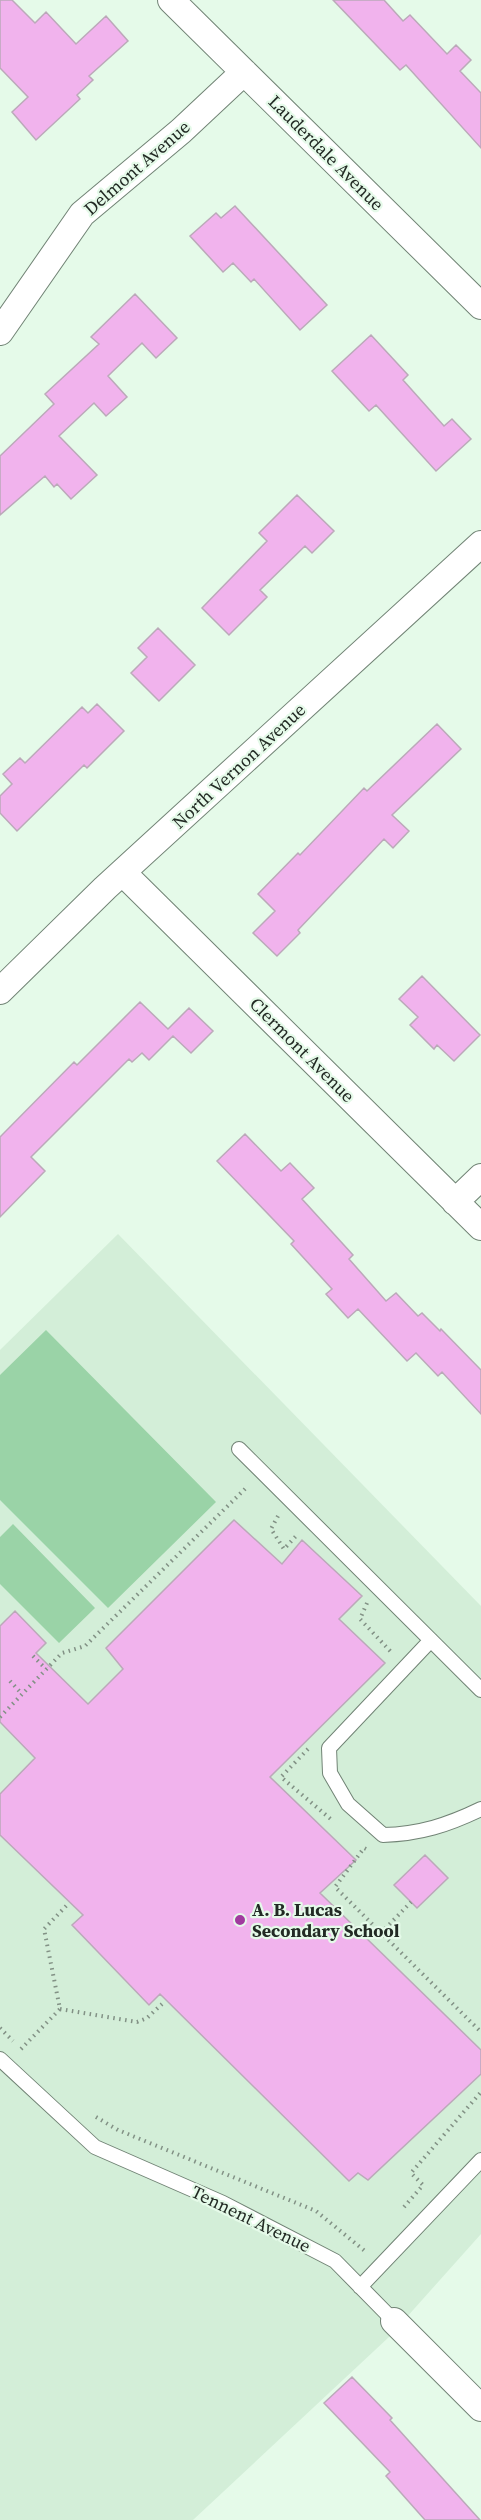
<svg xmlns="http://www.w3.org/2000/svg" width="481" height="2520" font-family="'Source Serif 4',serif">
	<rect width="100%" height="100%" fill="#e5fae9"/>
	<path fill="#d3eed8" d="M118 1234 481 1606V2234L389 2337 193 2520H0V1350Z"/>
	<path fill="#9ad3a7" d="M46 1330 216 1502 108 1608 0 1500V1375Z
		M13 1524 95 1608 59 1643 0 1584V1537Z"/>
	<path fill="#f1b3ed" stroke="#bba9b9" stroke-width="1.5" d="M0 0H12L35 23 46 12 76 44 106 16 128 41 89 76 93 80 77 95 80 99 36 140 12 112 28 97 0 68Z
		M333 0H384L403 21 410 15 447 54 456 45 471 60 460 71 481 93V148L406 65 400 70Z
		M235 206 327 305 300 330 254 279 251 282 233 263 223 272 190 236 216 213 221 218Z
		M135 294 177 338 156 358 142 343 108 376 127 397 106 416 94 403 59 436 97 475 71 499 57 484 54 487 45 476 0 515V456L54 404 45 394 99 344 91 337Z
		M371 335 408 375 403 380 444 426 452 419 471 439 436 471 376 405 369 411 332 371Z
		M297 495 334 531 312 553 305 546 260 590 267 597 229 635 202 608 267 541 259 533Z
		M158 628 195 665 159 701 131 673 147 657 138 648Z
		M97 704 124 731 87 768 84 765 17 831 0 813V796L12 784 3 774 20 758 25 763 82 707 88 713Z
		M437 724 461 749 392 815 409 831 393 848 384 839 298 930 300 933 277 956 253 933 275 911 258 894 298 853 300 855 364 788 367 791Z
		M422 976 480 1035 454 1061 437 1045 434 1049 410 1025 418 1017 399 999Z
		M140 1002 168 1029 189 1008 213 1031 191 1053 173 1036 149 1060 142 1053 132 1062 129 1059 31 1157 45 1171 0 1217V1137L74 1062 77 1065Z
		M245 1134 281 1171 290 1163 314 1188 302 1199 353 1255 349 1259 386 1301 396 1293 418 1316 422 1313 440 1331 441 1329 481 1370V1414L442 1372 438 1376 416 1353 407 1361 358 1309 348 1318 326 1294 332 1289 291 1244 294 1241 217 1161Z
		M234 1520 282 1564 302 1540 362 1596 339 1619 385 1663 270 1777 356 1860 320 1893 481 2050V2074L368 2180 358 2173 349 2181 160 1994 149 2005 72 1925 83 1915 0 1835V1794L35 1758 0 1722V1626L15 1611 46 1643 36 1653 88 1704 123 1669 106 1648Z
		M425 1855 448 1878 417 1908 394 1885Z
		M352 2377 392 2418 390 2420 480 2520H425L386 2476 390 2472 324 2403Z"/>
	<g fill="none" stroke-linecap="round" stroke-linejoin="round">
		<defs>
			<path id="service" d="M239 1449 481 1690
				M431 1640 329 1748 330 1773 348 1804 383 1835C420 1834 448 1825 481 1809
				M0 2059 95 2147 223 2203 335 2261 394 2321
				M360 2287 481 2160"/>
			<path id="minor" d="M171 0 481 306
				M0 332 82 214 181 131 244 72
				M123 873 481 1227
				M0 991 105 888 481 544
				M455 1202 481 1177
				M394 2321 481 2408"/>
		</defs>
		<use href="#service" stroke="#718375" stroke-width="16"/>
		<use href="#minor" stroke="#718375" stroke-width="28"/>
		<path stroke="#829185" stroke-width="4" stroke-dasharray="1.5 4.5" stroke-linecap="butt" d="M278 1516 271 1529 284 1549 297 1535
			M367 1603 360 1619 392 1653
			M33 1656 46 1669
			M10 1681 22 1694
			M0 1717 62 1653 85 1646 248 1486
			M308 1749 281 1777 333 1821
			M366 1849 364 1848 335 1887 481 2032
			M381 1933 411 1902
			M60 2009 137 2022 147 2018 162 2004
			M0 2028 13 2041
			M21 2049 60 2009 44 1929 69 1903
			M96 2117 118 2130 316 2211 366 2252
			M404 2207 423 2185 411 2173 481 2092"/>
		<use href="#service" stroke="#fff" stroke-width="14"/>
		<use href="#minor" stroke="#fff" stroke-width="26"/>
	</g>
	<circle fill="#a03a9e" stroke="#e5fae9" stroke-width="2" cx="240" cy="1920" r="6"/>
	<g text-anchor="middle" stroke-width="4.5" stroke-linejoin="round" paint-order="stroke">
		<g font-size="18" fill="#222a24" stroke="#e5fae9">
			<text transform="translate(326 153) rotate(45)" y="6">Lauderdale Avenue</text>
			<text transform="translate(137 168) rotate(-41)" y="6">Delmont Avenue</text>
			<text transform="translate(239 766) rotate(-43)" y="6">North Vernon Avenue</text>
			<text transform="translate(302 1050) rotate(45)" y="6">Clermont Avenue</text>
			<text transform="translate(251 2219) rotate(26)" y="6">Tennent Avenue</text>
		</g>
		<g font-size="18" font-weight="bold" fill="#222a24" stroke="#e5fae9" text-anchor="start">
			<text x="252" y="1916">A. B. Lucas<tspan x="252" dy="21">Secondary School</tspan></text>
		</g>
	</g>
</svg>
